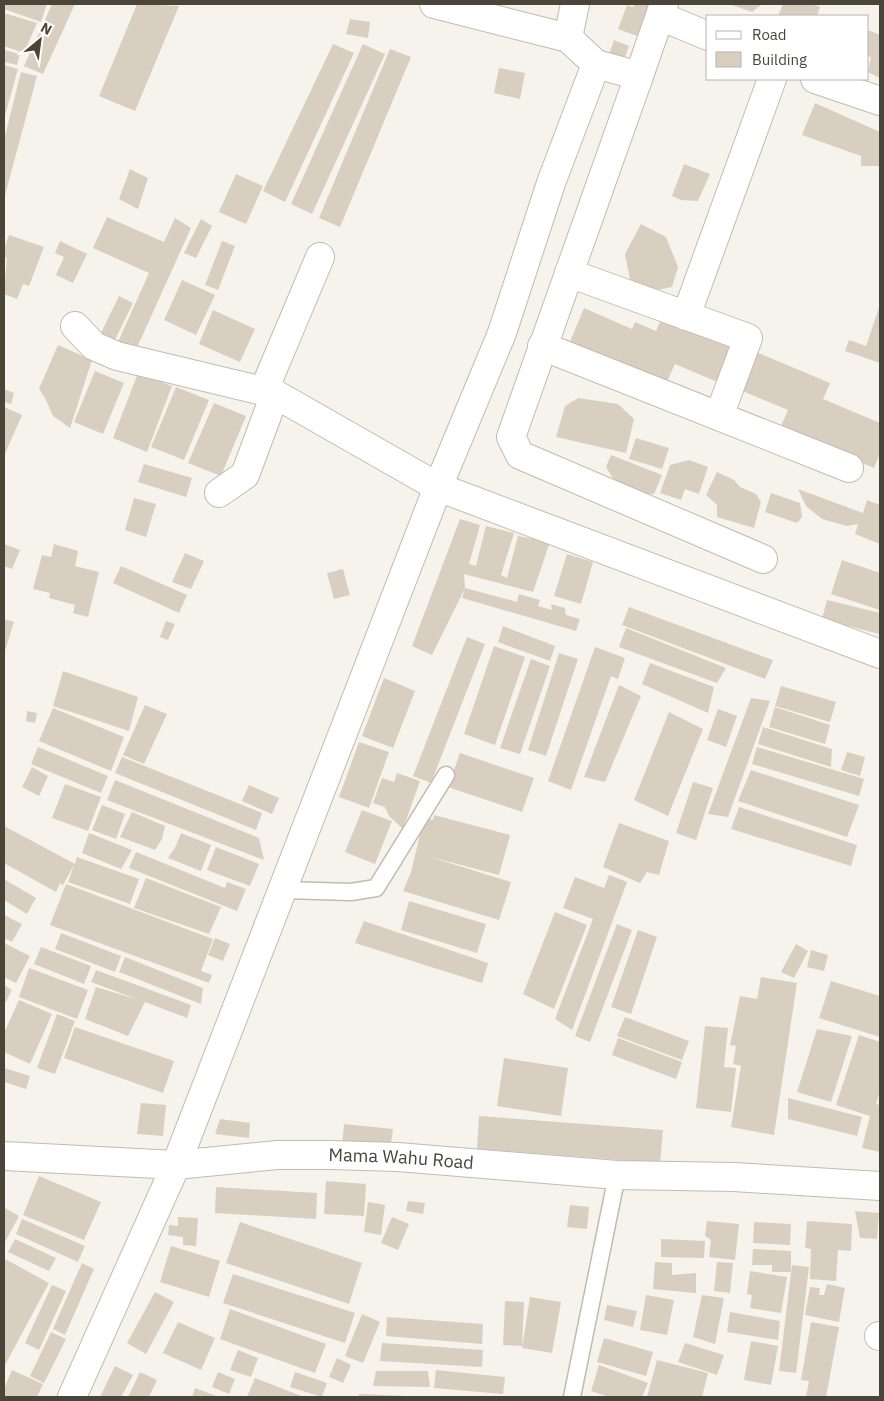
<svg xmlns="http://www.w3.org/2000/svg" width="884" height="1401" font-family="'IBM Plex Sans',sans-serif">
	<rect width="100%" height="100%" fill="#f6f3ec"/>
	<path fill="#d8cfc1" d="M4 4H47L41 22 4 9Z
		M52 4H75L43 74 24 66Z
		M137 4 179 6 135 111 99 96Z
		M635 4H650L637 36 618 29 627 5 633 7Z
		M729 4H762L752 12Z
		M783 4H812L820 7 817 16H778Z
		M4 13 37 23 24 53 4 46Z
		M350 19 370 22 368 38 346 34Z
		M868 30 880 35V78L868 72 871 57 868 56Z
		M614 40 629 46 623 62 608 57Z
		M333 44 354 53 285 202 263 191Z
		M363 44 385 54 312 214 291 204Z
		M390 49 411 57 340 227 319 218Z
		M4 50 20 54 17 65 4 62Z
		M4 65 18 69 4 119Z
		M499 68 525 73 520 99 494 93Z
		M21 72 37 76 4 199V140Z
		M815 103 880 132V166H861V156L802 135Z
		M684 164 710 174 698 201 681 200 672 196Z
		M130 169 148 178 138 209 119 199Z
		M236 174 263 186 246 224 219 212Z
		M107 217 164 242 175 218 191 228 135 352 117 344 149 273 93 248Z
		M201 219 212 226 196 258 184 253Z
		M641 224 666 237 678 267 672 287 633 295 625 254Z
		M9 235 44 247 29 286 23 284 17 299 4 294 7 258 4 257V249Z
		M60 241 87 254 73 283 56 275 64 257 55 253Z
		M222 241 235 246 218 290 205 285Z
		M182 280 215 295 196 335 164 320Z
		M119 296 133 303 113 344 99 337Z
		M880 305V363L845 351 849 340 866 346Z
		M584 308 632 329 635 322 656 331 663 315 738 348 722 384 675 364 665 386 569 344Z
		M213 310 255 329 240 362 199 344Z
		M58 345 92 360 70 428 53 416 45 398 39 389Z
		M756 352 830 383 823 399 880 423V453L874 468 780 428 788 410 740 390Z
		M95 371 124 383 103 434 74 422Z
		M138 373 172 386 147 452 113 438Z
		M176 387 209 400 184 460 151 447Z
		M4 389 14 393 11 404 4 402Z
		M578 398 618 404 634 419 626 453 556 437 565 406Z
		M214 403 246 416 221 476 188 463Z
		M4 407 22 415 4 456Z
		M636 438 669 448 662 469 629 459Z
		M611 455 662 475 654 494H640L614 480 606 467Z
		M689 460 708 467 699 494 685 489 681 500 660 493 670 465Z
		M144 464 192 478 186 497 138 482Z
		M717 472 734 480 740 487 756 494 761 502 754 528 717 517V505L706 495Z
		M798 489 863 513 867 500 880 505V544L855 534 858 524 847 526 822 519 806 506Z
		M771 493 800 503 802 517 797 523 765 512Z
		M134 498 156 504 146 537 125 530Z
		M460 519 480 525 469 564 476 566 486 526 514 533 501 575 507 578 518 536 550 542 533 592 464 574 465 588 432 655 412 646Z
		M4 544 20 550 12 569 4 566Z
		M54 544 78 551 75 566 99 572 88 617 73 613 75 605 49 598 50 593 33 589 42 555 51 557Z
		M185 553 204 561 191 589 172 582Z
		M567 554 593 562 581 604 554 596Z
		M842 560 880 573V610L831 594Z
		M121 566 187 595 179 613 113 583Z
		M343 569 350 595 334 599 327 573Z
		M465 588 517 602 519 594 540 600 538 606 552 610 551 604 565 608 566 615 580 619 576 631 462 598Z
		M827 600 880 613 879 634 822 619Z
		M629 607 773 660 765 679 622 625Z
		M4 619 14 622 4 654Z
		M166 621 175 624 168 640 160 637Z
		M503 626 555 646 550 661 498 642Z
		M626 628 726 668 717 683 619 647Z
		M467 637 485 644 431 783 413 776Z
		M494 646 525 657 495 745 464 734Z
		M595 647 625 658 618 679 611 676 571 790 548 781Z
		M559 653 578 659 546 756 528 750Z
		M531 659 550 666 520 754 500 748Z
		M650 663 714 687 708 713 642 684Z
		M63 671 138 697 129 731 53 706Z
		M384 678 415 691 393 748 362 736Z
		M619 685 641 696 605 782 584 777Z
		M781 686 836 702 830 722 775 706Z
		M751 698 770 701 728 817 708 814Z
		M145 705 167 714 144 764 123 755Z
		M775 707 830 725 825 744 769 727Z
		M53 708 124 737 111 771 39 741Z
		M718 709 737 716 726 747 707 740Z
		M27 711 37 713 35 723 26 721Z
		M669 712 703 729 668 816 634 800Z
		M763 727 832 749 831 767 758 744Z
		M359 742 389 752 369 808 339 797Z
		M38 747 108 776 101 793 31 764Z
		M757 747 864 779 859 796 752 764Z
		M847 752 865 757 860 776 841 770Z
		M460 753 534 778 522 812 448 787Z
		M122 757 262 813 256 830 115 773Z
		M32 767 48 776 39 796 22 787Z
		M751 770 859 805 847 837 738 801Z
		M397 773 420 781 403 829 389 816 385 807 373 803 382 778 394 782Z
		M115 780 259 838 264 860 107 800Z
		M693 782 713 788 696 840 676 833Z
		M65 784 101 797 88 831 52 818Z
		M249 785 279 798 272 814 242 801Z
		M102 805 125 814 116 839 92 830Z
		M739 807 857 845 851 866 731 829Z
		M362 810 392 821 375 864 345 852Z
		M132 812 165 826 162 839 155 850 120 837Z
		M434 815 510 835 499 875 427 856 511 882 499 920 403 891 411 872 424 818 433 820Z
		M619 823 669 841 659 875 647 872 640 883 603 867Z
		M4 826 75 864 77 857 139 879 130 904 68 882 74 865 63 885 60 883 56 892 4 863Z
		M89 833 132 850 121 869 82 853Z
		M181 833 211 845 201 871 168 858 175 848Z
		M216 847 259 864 250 886 207 870Z
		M136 852 225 888 227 882 246 889 237 911 129 868Z
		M609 875 627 882 572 1030 555 1019 593 919 563 908 575 877 604 888Z
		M146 878 221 907 209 934 134 908Z
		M4 879 36 898 27 914 4 900Z
		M66 884 213 939 201 971 212 975 209 983 50 925Z
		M409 901 486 924 477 953 401 930Z
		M555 912 587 925 554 1009 523 994Z
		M4 915 22 924 12 942 4 938Z
		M364 921 488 963 482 983 355 943Z
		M617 924 632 930 590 1042 575 1036Z
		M638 930 657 937 631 1014 611 1007Z
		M61 933 121 956 115 972 55 949Z
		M215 938 230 944 223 961 208 955Z
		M4 943 30 956 16 983 4 977Z
		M796 944 808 951 794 978 781 972Z
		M41 947 91 966 84 984 34 964Z
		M811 950 828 955 824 971 807 967Z
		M125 957 203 988 201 1004 119 972Z
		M29 968 88 990 77 1019 19 997Z
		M96 970 191 1005 187 1018 145 1002 128 1036 85 1019 96 987 139 1000 91 982Z
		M761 977 797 983 774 1135 731 1127 741 1066 733 1064 736 1046 730 1045 734 1026 740 996 757 999Z
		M831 981 880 996V1037L819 1018Z
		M4 985 12 990 4 1005Z
		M19 1000 52 1014 30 1064 4 1052V1033Z
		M57 1014 75 1021 55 1074 37 1068Z
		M625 1017 689 1041 682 1060 617 1036Z
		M705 1026 728 1028 724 1067 736 1068 731 1112 696 1108Z
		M75 1027 174 1061 163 1093 64 1058Z
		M817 1029 852 1036 831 1102 797 1092Z
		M859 1035 880 1042V1090L876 1104 880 1105V1152L862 1148 870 1116 836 1105Z
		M618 1038 682 1062 676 1079 612 1055Z
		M504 1058 568 1068 561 1116 497 1106Z
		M4 1068 30 1076 26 1089 4 1082Z
		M788 1098 862 1117 857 1136 788 1119Z
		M141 1103 166 1105 163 1136 137 1134Z
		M479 1116 663 1130 660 1163 477 1149Z
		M220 1119 250 1123 249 1138 215 1134Z
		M344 1124 393 1129 390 1151 342 1146Z
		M39 1176 101 1202 84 1240 23 1215Z
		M326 1181 366 1184 364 1216 324 1214Z
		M216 1187 317 1193 316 1219 215 1213Z
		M408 1201 425 1203 423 1214 406 1211Z
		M368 1202 385 1205 381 1235 364 1232Z
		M570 1205 589 1207 587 1229 567 1227Z
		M5 1208 19 1216 4 1244V1211Z
		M855 1211 879 1213 877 1239 860 1238Z
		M178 1217 198 1218 196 1246 183 1245V1237L168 1235 169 1225 178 1226Z
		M392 1217 409 1224 398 1250 381 1243Z
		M22 1219 85 1246 78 1262 16 1234Z
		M707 1221 739 1224 735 1260 709 1257 711 1240 705 1236Z
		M807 1221 852 1224 851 1251 838 1250 836 1281 810 1279 811 1249 805 1248Z
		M240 1222 362 1263 349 1304 226 1263Z
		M754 1222 791 1224 790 1245 753 1243Z
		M15 1239 56 1258 49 1271 8 1252Z
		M661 1239 705 1241 704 1258 661 1257Z
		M171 1246 220 1261 209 1297 160 1282Z
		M753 1249 791 1251V1272H772V1265H752Z
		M5 1259 49 1283 4 1367V1260Z
		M655 1262 672 1263V1275L696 1273V1293L653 1289Z
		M717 1262 733 1263 730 1293 714 1291Z
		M82 1263 94 1269 65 1335 53 1329Z
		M792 1265 809 1267 796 1373 779 1371Z
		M750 1271 787 1277 781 1313 750 1308 752 1295 747 1294Z
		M233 1274 355 1313 345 1343 223 1303Z
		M827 1284 845 1288 839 1322 805 1315 810 1287 820 1288 819 1295H824Z
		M52 1285 66 1291 39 1350 25 1343Z
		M155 1292 174 1302 146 1354 127 1343Z
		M646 1295 674 1300 667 1335 640 1330Z
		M702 1295 724 1298 715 1344 693 1337Z
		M530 1297 561 1302 552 1353 522 1348Z
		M505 1301 524 1302 522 1346 503 1345Z
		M607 1305 637 1311 633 1327 604 1320Z
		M230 1309 326 1344 315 1373 220 1339Z
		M730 1312 780 1321 778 1340 727 1332Z
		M362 1314 380 1322 363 1363 345 1356Z
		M387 1317 483 1324 482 1344 386 1336Z
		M178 1322 215 1338 201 1370 163 1353Z
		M811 1322 839 1327 826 1397H806L809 1381 801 1380Z
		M51 1332 66 1339 44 1383 30 1376Z
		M604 1338 653 1352 646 1376 597 1362Z
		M751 1341 778 1346 771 1385 744 1380Z
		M382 1343 483 1350 482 1367 380 1361Z
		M685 1343 724 1355 717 1375 678 1362Z
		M238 1350 258 1358 251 1377 230 1370Z
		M337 1358 351 1365 343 1383 329 1377Z
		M657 1360 708 1373 702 1397H647Z
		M599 1365 648 1383 642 1397H609L591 1391Z
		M115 1366 133 1375 121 1397H100Z
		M12 1370 43 1384 37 1397 4 1396V1389Z
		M436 1370 505 1377 503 1394 434 1388Z
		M376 1371H428L430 1387 373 1386Z
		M140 1372 157 1380 149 1397H128Z
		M218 1372 235 1379 229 1394 212 1387Z
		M295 1372 327 1383 322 1397 290 1387Z
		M255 1378 304 1397H247Z
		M195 1388 219 1397H192Z
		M359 1394 406 1396V1397H359Z"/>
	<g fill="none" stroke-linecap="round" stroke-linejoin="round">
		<defs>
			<path id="service" d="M284 890 351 892 376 888 446 775
				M572 1397 617 1175"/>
			<g id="minor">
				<path d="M660 16 708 36"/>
				<path d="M568 38 575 4"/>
				<path d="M596 64 639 76 664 4"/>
				<path d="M639 76 511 437 520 455 763 559"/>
				<path d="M815 79 880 101"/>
				<path d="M569 273 748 338 719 416"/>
				<path d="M686 316 772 79"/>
				<path d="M75 326 94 346 117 356 275 394 438 487 880 654"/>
				<path d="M542 346 849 468"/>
				<path d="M264 390 320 257"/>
				<path d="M219 493 245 475 275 394"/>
				<path d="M4 1156 176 1165 438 487 502 333 551 183 596 64 568 38 434 4"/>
				<path d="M879 1336H880"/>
				<path id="s1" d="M72 1397 176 1165 277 1155H330L398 1157 617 1175 734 1177 880 1186"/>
			</g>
		</defs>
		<use href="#service" stroke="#c2bbae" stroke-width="19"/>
		<use href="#minor" stroke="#c2bbae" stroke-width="30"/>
		<use href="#service" stroke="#fff" stroke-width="16"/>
		<use href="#minor" stroke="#fff" stroke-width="28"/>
	</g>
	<g text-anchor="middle" stroke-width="4" stroke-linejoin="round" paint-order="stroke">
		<g font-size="18" fill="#4b4439" stroke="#fff">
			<text dy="6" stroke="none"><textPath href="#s1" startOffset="480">Mama Wahu Road</textPath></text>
		</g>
	</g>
	<rect width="884" height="1401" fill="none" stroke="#4b4439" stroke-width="10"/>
	<rect x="706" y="15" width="162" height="65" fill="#ffffff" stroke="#b7b4b0"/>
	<rect x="716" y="31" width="25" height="8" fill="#ffffff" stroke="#b7b4b0"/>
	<text x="752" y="40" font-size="15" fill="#4b4439">Road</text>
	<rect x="716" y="52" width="25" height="15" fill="#d8cfc1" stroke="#b7b4b0"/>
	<text x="752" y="65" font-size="15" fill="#4b4439">Building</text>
	<g transform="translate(40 40) rotate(29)" stroke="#ffffff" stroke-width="4" paint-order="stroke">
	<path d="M0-4L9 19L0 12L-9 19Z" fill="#4b4439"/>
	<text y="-8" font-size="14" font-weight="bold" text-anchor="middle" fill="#4b4439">N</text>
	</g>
</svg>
